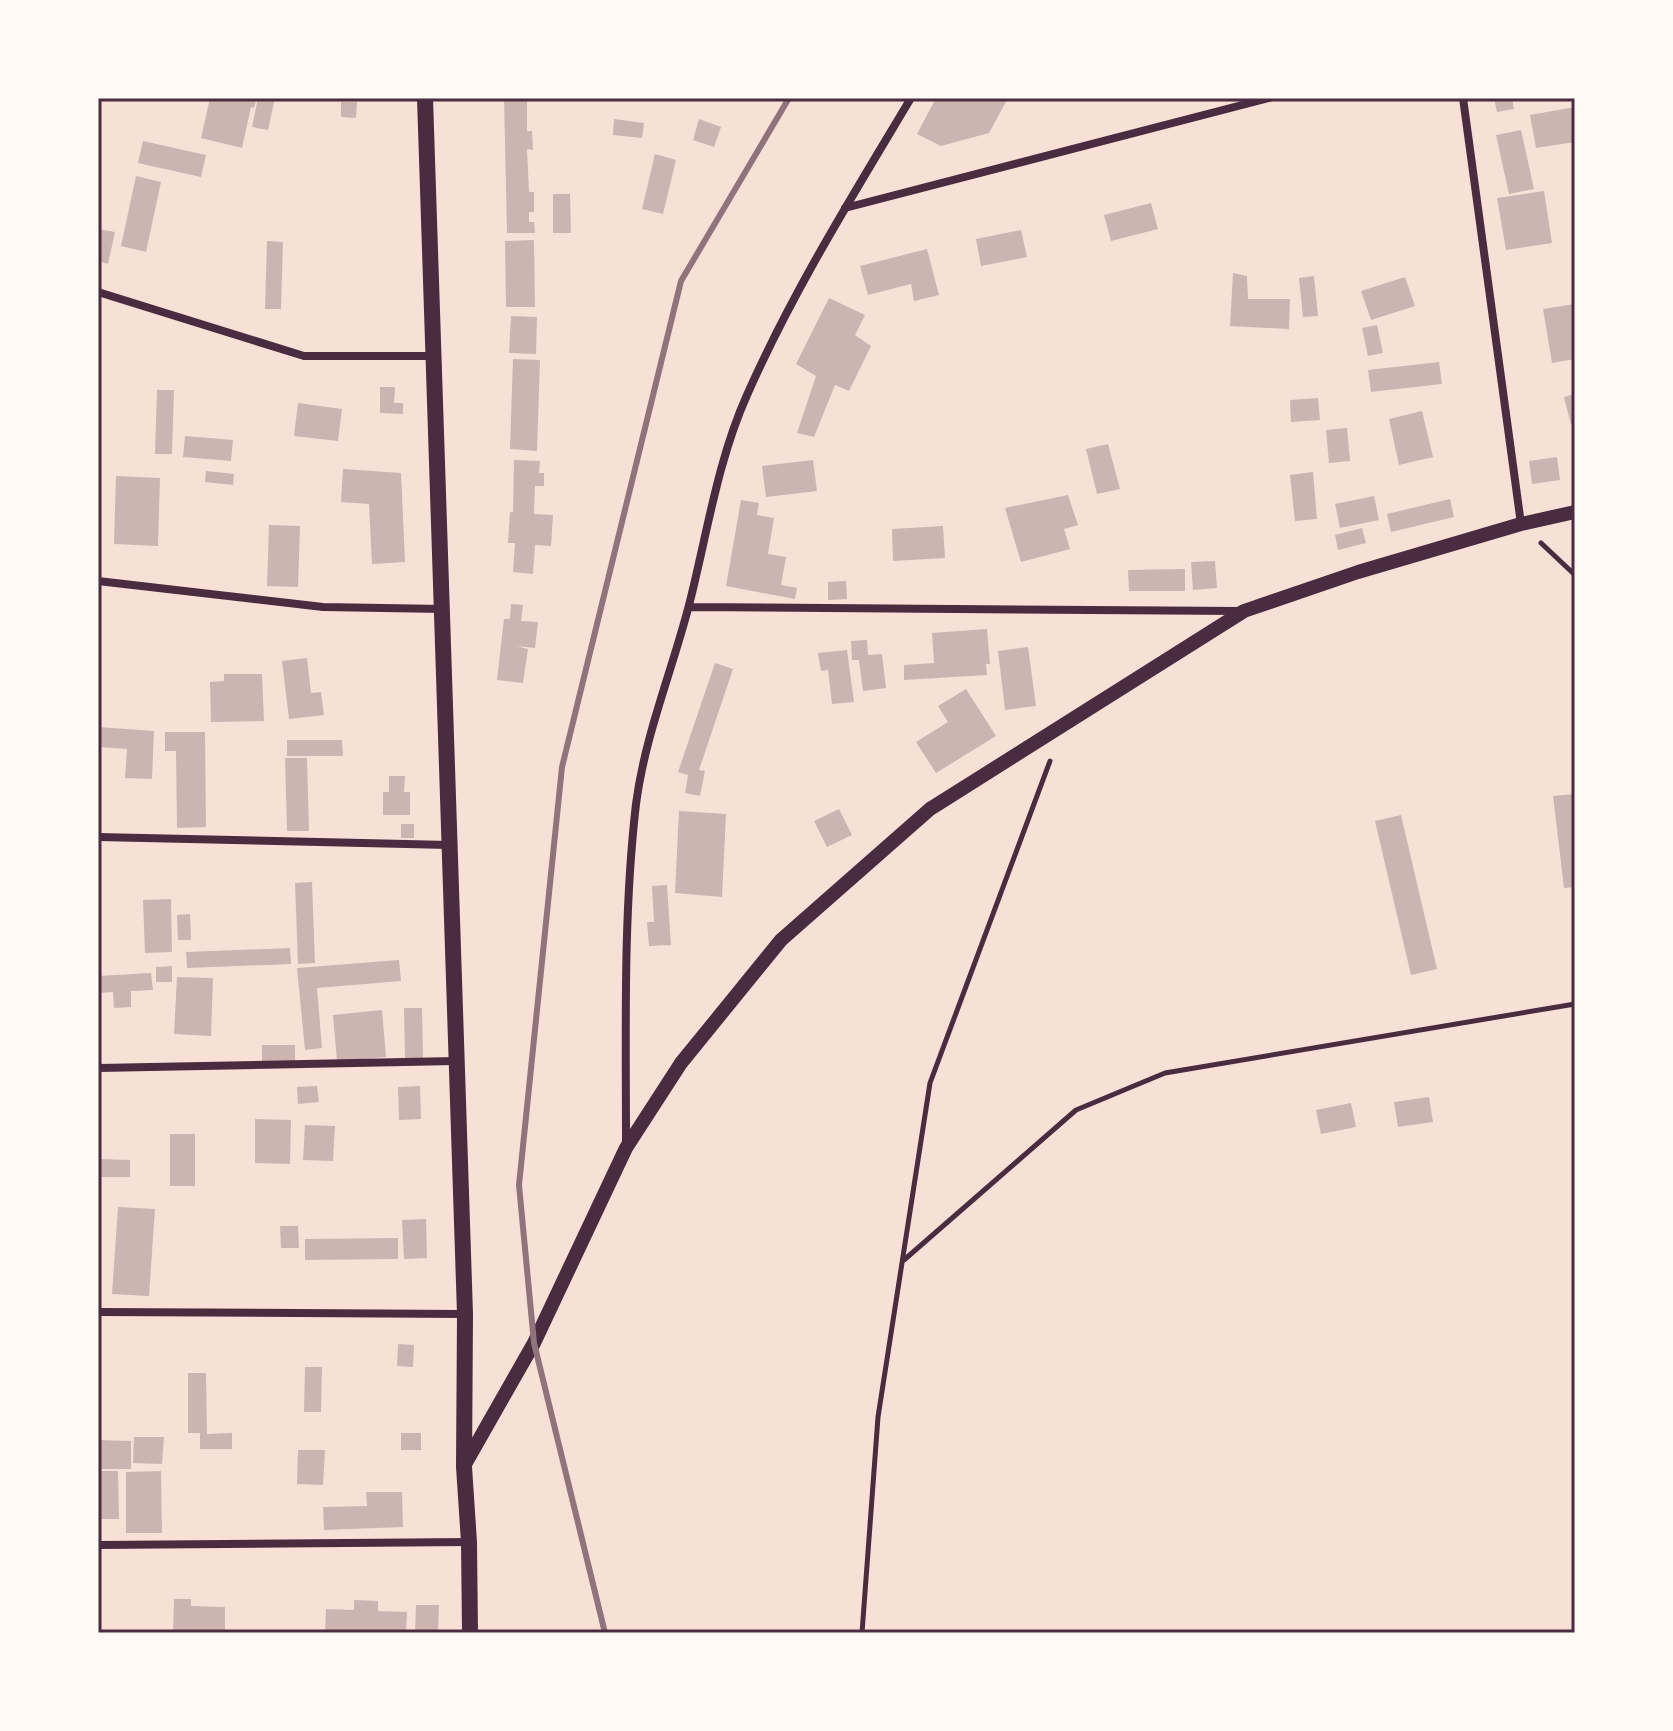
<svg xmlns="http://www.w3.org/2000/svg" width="1673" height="1731" font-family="Manrope,sans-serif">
	<rect width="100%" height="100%" fill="#f7e1d7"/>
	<path fill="#ccb4b1" d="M210 98H257L254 108 251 107 242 148 201 138Z
		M258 98H275L268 130 252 127Z
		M504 98H527V131H532L533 150 527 149 529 192H534V212H529V222H534L535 233H507Z
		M936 98H1008L989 133 941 146 917 134Z
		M1494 98H1512L1514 109 1497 112Z
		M341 102H357L356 118 341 117Z
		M1575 107V142L1536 148 1530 115Z
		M614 119 644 123 642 138 613 135Z
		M699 119 721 127 714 147 693 140Z
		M1521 130 1534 189 1509 194 1496 135Z
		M143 141 206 155 201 177 138 163Z
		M655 154 676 160 663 214 642 209Z
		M136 176 161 182 146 252 121 246Z
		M1544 191 1552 243 1506 250 1497 198Z
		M553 194H570L571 233H553Z
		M1151 203 1158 229 1111 241 1104 215Z
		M98 229 115 232 108 264 98 261Z
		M1021 230 1027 257 981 266 976 239Z
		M534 240 535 307H506L505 241Z
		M267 241 283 242 281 309H265Z
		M927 249 939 295 914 301 911 284 868 295 860 266Z
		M1233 273 1247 276 1248 299H1290L1289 329 1230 326Z
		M1314 276 1318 316 1303 317 1299 278Z
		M1405 277 1415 306 1371 320 1361 291Z
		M829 298 865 315 855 335 871 346 849 391 835 385 814 437 797 433 816 376 796 364Z
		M1575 304V359L1552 363 1543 309Z
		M511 316 537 317 536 354 509 353Z
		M1377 325 1383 353 1368 356 1362 328Z
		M513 359 540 360 537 451 510 449Z
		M1439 362 1442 384 1371 392 1368 370Z
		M380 387H395L394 403H403V414L380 413Z
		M157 390H174L172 454H155Z
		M1575 394V424L1571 425 1564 397Z
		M1318 398 1320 420 1291 422 1290 400Z
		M298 403 342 409 338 441 294 436Z
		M1422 411 1433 457 1399 465 1389 419Z
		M1347 428 1350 461 1329 463 1326 430Z
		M185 436 233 440 231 461 183 457Z
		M1108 444 1120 489 1097 494 1086 449Z
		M1557 457 1560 480 1532 484 1529 461Z
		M514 460 540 461 539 473H544V486H535L534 514 553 515 551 546 535 545 533 574 513 572 515 543H508L510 512H513Z
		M813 460 817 491 766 497 762 466Z
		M343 469 401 473 405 562 372 564 369 504 341 502Z
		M206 471 234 474 233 485 205 482Z
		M1313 472 1317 519 1295 521 1290 475Z
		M116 476 160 478 158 546 114 544Z
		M1068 495 1078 525 1064 529 1070 549 1021 562 1005 508Z
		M1374 496 1379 520 1340 528 1335 504Z
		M1450 499 1454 517 1391 532 1387 514Z
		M741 500 759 503 757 515 774 518 768 554 786 557 781 585 797 588 795 599 726 586Z
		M269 525 300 526 298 587 267 586Z
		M943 526 945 558 893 561 892 529Z
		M1362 528 1366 543 1338 550 1335 535Z
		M1215 561 1217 588 1193 590 1191 562Z
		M1185 569V591H1129L1128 570Z
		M846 581 847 599 828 600V582Z
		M511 604 523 605 521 621 538 622 535 648 516 646 528 649 523 683 497 680 504 619H510Z
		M987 629 990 664H986L987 675 904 680V665L934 663 932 633Z
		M867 640 868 655 882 654 886 688 863 691 859 660H852L851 641Z
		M1028 647 1036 706 1005 710 998 651Z
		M847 650 854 702 832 704 828 670 821 671 818 653Z
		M307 658 311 693 321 692 324 715 289 719 282 661Z
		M715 663 733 669 699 770 705 771 700 796 685 793 688 775 678 772Z
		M224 674H262L264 721 211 722 210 682 224 681Z
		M966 689 996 736 936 773 916 742 948 722 938 706Z
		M98 727 154 731 152 779 125 778 127 749 98 747Z
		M165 732H205L206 827 177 828 176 751H165Z
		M287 740H342L343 756H287Z
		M285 758H307L309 831H287Z
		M389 776H405L404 792H410V815H383V792H389Z
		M1575 794V887L1564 888 1553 796Z
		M839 809 852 835 827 847 814 821Z
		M679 811 726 814 722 897 675 893Z
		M1401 815 1437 969 1411 975 1375 821Z
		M401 824H414V838H401Z
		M312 882 315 963 298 964 295 883Z
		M667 885 671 945 649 946 647 922H654L652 886Z
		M171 899 172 952 145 953 143 900Z
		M190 914 191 940H178L177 915Z
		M290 948 291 964 187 968 186 952Z
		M399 960 401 981 317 988 322 1048 305 1050 297 968Z
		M172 966V982H156V967Z
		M151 973 153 990 131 991V1007L114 1008 113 992 98 993V976Z
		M177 977 213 978 211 1036 174 1034Z
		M404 1008H422L423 1059 405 1060Z
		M382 1010 386 1057 337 1061 333 1015Z
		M262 1045H295V1061H262Z
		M317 1086 319 1102 298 1104 297 1087Z
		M420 1086 421 1119 399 1120 398 1087Z
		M1429 1097 1433 1122 1398 1127 1394 1102Z
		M1351 1103 1356 1127 1321 1134 1316 1110Z
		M255 1119 291 1120 290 1164 255 1163Z
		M305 1125 335 1126 333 1161 303 1160Z
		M170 1134H195V1186H170Z
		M98 1159 130 1160V1177H98Z
		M118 1207 155 1209 149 1296 112 1294Z
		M426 1219 427 1258 404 1259 402 1220Z
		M280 1226H298L299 1248H281Z
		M398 1238V1259L305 1260V1239Z
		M398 1344 414 1345 413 1367 397 1366Z
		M305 1367H322L321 1412H304Z
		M188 1373H206L207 1434 232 1433V1449H200V1433H188Z
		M401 1433H421V1450H401Z
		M134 1437H164L162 1464 133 1463Z
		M98 1440 131 1441V1469H98Z
		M298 1450H325L323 1485 297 1484Z
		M98 1471H118L119 1519H98Z
		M161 1471 162 1533H126V1472Z
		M366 1492H402L403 1527 324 1530 323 1507 367 1506Z
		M174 1599H191V1606L225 1607V1633H173Z
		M354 1600 378 1601V1611L407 1612 406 1633H325L326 1609 354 1610Z
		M416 1605H439L438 1633H415Z"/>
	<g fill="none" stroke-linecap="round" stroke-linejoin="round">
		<path stroke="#4a2c40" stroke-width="5" d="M1541 543 1575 575
			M904 1260 1076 1110 1165 1073 1575 1004
			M862 1633 878 1417 930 1083 1050 761"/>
		<path stroke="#4a2c40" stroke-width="8" d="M1463 98 1521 524
			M845 208 1269 98
			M98 292 304 356H431
			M98 581 323 607 443 609
			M689 607 1239 611
			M98 837 449 845
			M98 1068 455 1061
			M626 1143C626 1031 623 916 636 804 645 735 672 671 689 605 707 535 717 462 747 395 793 291 853 195 911 98
			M98 1312 465 1314
			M98 1545 469 1542"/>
		<path stroke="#4a2c40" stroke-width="14" d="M464 1466 534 1343 626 1148 681 1063 781 940 930 809 1244 611 1358 572 1521 524 1575 512"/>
		<path stroke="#4a2c40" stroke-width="16" d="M425 98 465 1314 464 1467 469 1542 470 1633"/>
		<path stroke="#8f747c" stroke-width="6" d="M605 1633 534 1343 519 1185 562 767 681 281 789 98"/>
	</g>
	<rect width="1673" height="1731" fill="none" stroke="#fffaf5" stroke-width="200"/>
	<rect x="100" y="100" width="1473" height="1531" fill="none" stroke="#4a2c40" stroke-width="3"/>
</svg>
